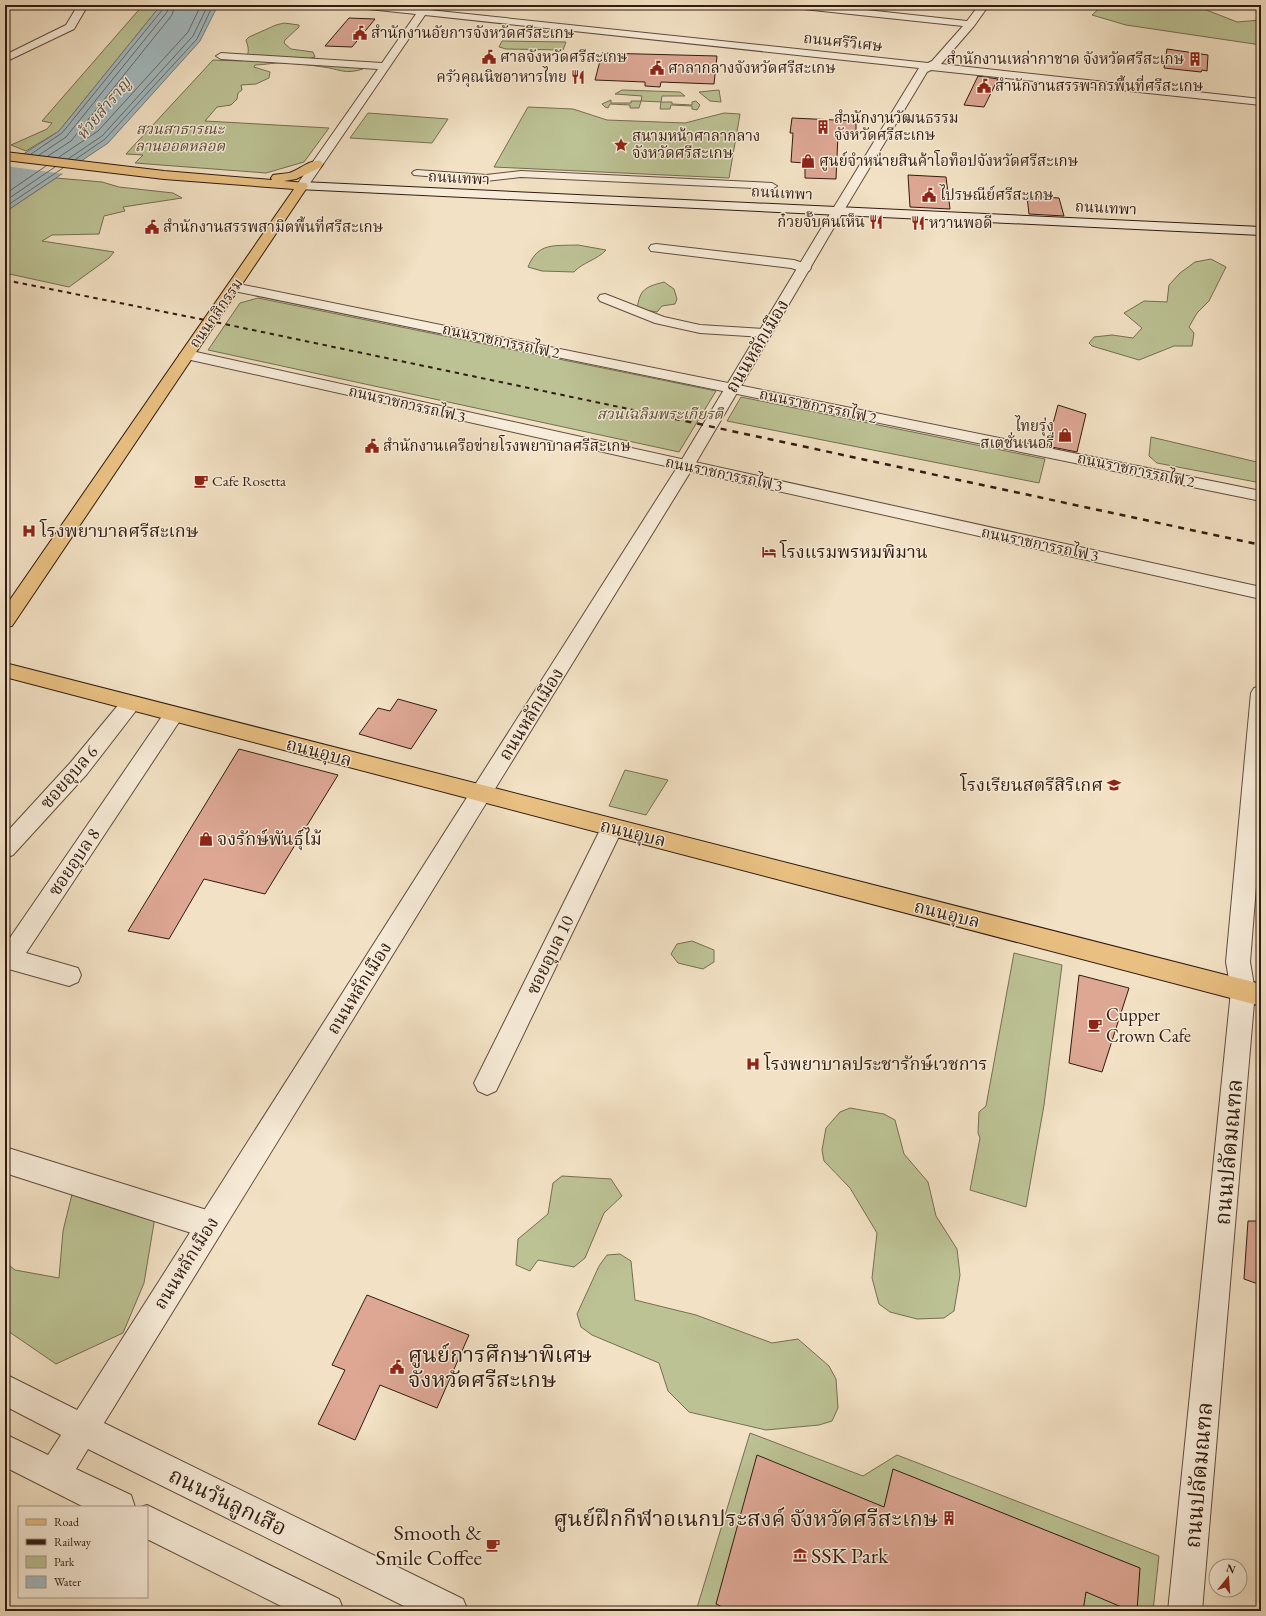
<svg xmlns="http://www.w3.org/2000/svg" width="1266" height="1616" font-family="'EB Garamond','Noto Serif Thai',serif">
	<rect width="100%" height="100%" fill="#f2e1c4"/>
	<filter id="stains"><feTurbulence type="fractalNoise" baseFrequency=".005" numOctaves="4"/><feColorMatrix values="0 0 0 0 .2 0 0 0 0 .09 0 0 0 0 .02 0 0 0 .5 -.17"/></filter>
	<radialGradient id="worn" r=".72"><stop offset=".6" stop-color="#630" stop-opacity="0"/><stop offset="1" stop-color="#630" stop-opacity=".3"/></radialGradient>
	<path fill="#bcc294" stroke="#766e52" d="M143 5H161L59 131 26 151 11 145 47 129 52 123 42 121Z
		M1103 5H1194L1237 22 1261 20V45L1126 25 1092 15Z
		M284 23 299 25V27L285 40 284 43 291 49 313 52 315 57 307 59 355 64 363 69C344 75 340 69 323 67 311 65 298 64 286 63 275 62 265 65 255 65L254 67 270 72 269 78 256 84 241 85 242 90 238 93 237 99 231 105 217 107 205 121 329 128 304 162 266 173 135 163 143 155 126 154 213 60 243 61C250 53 249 50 246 40L249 37 276 25Z
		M502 41 566 42 563 50 506 49 499 47Z
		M622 90 680 92 685 96H662L661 102H672V104L692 105V102L696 101 700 105 697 110 692 109V106L671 105 670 109H660L661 102 641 101 639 108H630V105L610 104 608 108 605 107 602 104 611 100V103H631V101H641L642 96 615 94Z
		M719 90 721 102 710 101 699 92Z
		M528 107 573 109 607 120 685 123 724 113 740 114 729 178 494 167Z
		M368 113 448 119 432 143 350 138Z
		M56 178 102 182 119 187 173 193 182 198 123 207 125 211 104 216 99 234 52 235 42 241 114 252 109 258 69 287 5 273V212Z
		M578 245 606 250C597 260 583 262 574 272L542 271 528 267C538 242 554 246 578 245Z
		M1211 259 1226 267 1209 301 1197 313 1189 327 1194 333 1192 346H1174L1139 360 1092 346 1089 343 1094 337 1112 335 1133 338 1142 328 1124 313 1144 301 1167 302 1169 285 1180 273 1195 262Z
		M664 282 674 289 677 299 675 304 662 306 657 312 637 309C640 289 645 287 664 282Z
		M258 298 716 391 679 452 208 350 240 303Z
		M741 397 1045 459 1039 483 727 421Z
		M1151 437 1261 463V483L1157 463 1149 456Z
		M625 770 668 780 646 815 609 806Z
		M692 941 714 950V962L703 969 678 963 671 954 677 944Z
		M1014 953 1062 965 1044 1105 1026 1207 970 1190 980 1138 978 1133 979 1112 986 1106Z
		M850 1108 884 1114 895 1120 904 1154 928 1182 936 1216 957 1249 960 1275 954 1311 944 1318 917 1319 890 1312 879 1304 872 1278 877 1233 850 1188 824 1161 822 1150 826 1128 840 1112Z
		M562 1176 611 1179 622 1196 604 1213 585 1258 574 1267 538 1260 530 1271 516 1265 518 1239 548 1214 553 1183Z
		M74 1186 155 1217 144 1283 123 1333 56 1364 5 1329V1262L15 1270 59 1278 63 1231Z
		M620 1254 631 1261 635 1300 696 1315 772 1343 798 1339 829 1366 836 1379 838 1408 832 1421 819 1425 766 1430 689 1412 668 1391 659 1363 592 1335 581 1327 577 1314 599 1266 607 1255Z
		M750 1433 863 1476 897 1455 1159 1556 1153 1611H696Z"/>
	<path fill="#a2bac0" stroke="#747a7a" d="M161 5H218L200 41 108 143 5 212V166L59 131Z"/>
	<path fill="#f2e1c4" d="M20 154 83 161 65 174 5 166V164Z"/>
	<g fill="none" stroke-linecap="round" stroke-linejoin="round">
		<path stroke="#696a68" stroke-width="1" d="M31 154 62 133 163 9 164 5
			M39 155 66 137 167 12 169 5
			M48 156 71 141 172 15 175 5
			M59 157 98 131 188 32 201 5
			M68 159 102 136 193 36 208 5
			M76 159 105 139 197 39 213 5
			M5 194 46 166
			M5 201 55 167
			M5 207 63 168"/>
	</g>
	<path fill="#dda794" stroke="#301b11" d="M349 18 375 19 352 47 325 46Z
		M1167 49 1208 55 1207 71 1202 70 1201 72 1164 68Z
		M602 53 717 56 714 84 661 82 660 87 645 86V82L595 80Z
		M978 76 998 79 984 107 964 105Z
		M792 118 856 121V136L838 135 836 179 805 178V163L791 162 793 133H790Z
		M908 175 946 177 950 209 910 207Z
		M1027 196 1059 198 1064 216 1029 214Z
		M1058 405 1086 414 1077 452 1047 446Z
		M398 699 437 710 411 749 359 734 378 708 390 711Z
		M239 749 338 775 265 894 204 879 169 939 128 931Z
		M1079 975 1129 988 1102 1072 1069 1063Z
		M1248 1221H1261V1285L1244 1279Z
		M367 1295 469 1335 437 1408 380 1385 355 1440 318 1424 345 1370 332 1365Z
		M757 1455 884 1507 893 1469 1140 1568 1137 1611H1131L1086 1592 1083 1611H731L716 1604Z"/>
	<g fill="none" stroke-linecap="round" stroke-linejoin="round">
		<defs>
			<path id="pedestrian" d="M417 170 486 175 521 171 772 183 777 186 772 189 521 177 486 181 414 175 412 173 414 171Z"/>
			<path id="minor" d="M78 5H88L74 29 5 62V55L66 25Z
				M354 5H386L420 9 422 5H432L429 10 928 63 932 61 963 26 794 8 789 5H821L967 21 979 5H989L974 26 941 64 1261 99V105L931 70 927 72 843 212 842 215H832L831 212 919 68 425 15 306 189H298L296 186 378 69 221 59 216 56 221 53 382 63 416 14 359 8Z
				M656 244 794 260 809 265 811 268 809 271 804 272 791 268 651 251 649 248 651 245Z
				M234 283 1261 491V501L229 290 227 287 229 284Z
				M605 294 664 317 700 325 765 329 770 330 772 333 770 336 765 337 700 333 655 323 600 301 598 298 600 295Z
				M187 350 1261 587V599L182 358 179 355 182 352Z
				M1261 686V823L1250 962 1255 991 1202 1611H1168L1231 991 1226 962 1251 693 1254 688Z
				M131 696 138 698 141 703 138 708 87 774 13 855 5 858V834L71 762 124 698Z
				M174 707 181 709 184 714 181 719 26 953 78 968 81 975 78 982 69 986 5 968V945L167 709Z
				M612 819 620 822 623 828 496 1091 487 1095 478 1091 474 1083 478 1075 601 828 604 822Z
				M5 1147 210 1211 220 1215 224 1225 220 1235 210 1239 5 1173Z"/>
			<path id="tertiary" d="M837 208 842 209 843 212 694 466 104 1423 463 1599 468 1611H414L88 1449 76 1469 131 1495 135 1507H84L5 1467V1434L48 1455 61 1435 5 1406V1374L77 1410 678 466 831 212 832 209Z
				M147 1505 339 1599 344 1611H291L147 1539V1507H141Z"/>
			<path id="secondary" d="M302 182 1261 227V235L298 189 296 186 298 183Z"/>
			<path id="primary" d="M5 152 164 171 272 180 271 178 273 175C278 174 283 174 289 173 299 170 310 159 321 161L323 164 321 167 296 179 284 181 306 183 308 186 12 626 5 627V607L294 189 164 179 5 160Z
				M5 663 1261 984V1006L5 677Z"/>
		</defs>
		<use href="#pedestrian" stroke="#604c3e" stroke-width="2"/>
		<use href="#minor" stroke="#604c3e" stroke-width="2"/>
		<use href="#tertiary" stroke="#604c3e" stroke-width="2"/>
		<use href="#secondary" stroke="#301b11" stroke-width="2"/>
		<use href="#primary" stroke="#301b11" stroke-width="2"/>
		<use href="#pedestrian" fill="#f7ecd9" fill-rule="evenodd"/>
		<use href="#minor" fill="#f7ecd9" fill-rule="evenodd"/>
		<use href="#tertiary" fill="#f7ecd9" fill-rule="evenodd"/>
		<use href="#secondary" fill="#f7ecd9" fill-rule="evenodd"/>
		<use href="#primary" fill="#e9c082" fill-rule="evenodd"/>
		<path stroke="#301b11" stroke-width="2" stroke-dasharray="4.5 4.5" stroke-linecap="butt" d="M5 280 210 321 667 417"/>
		<path stroke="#301b11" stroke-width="2.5" stroke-dasharray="6 6" stroke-linecap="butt" d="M662 416 1261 545"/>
	</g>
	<defs>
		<symbol id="civic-bare" viewBox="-9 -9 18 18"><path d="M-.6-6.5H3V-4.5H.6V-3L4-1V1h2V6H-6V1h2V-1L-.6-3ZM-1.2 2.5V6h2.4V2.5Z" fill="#8f2418" stroke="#f7ecd9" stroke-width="2.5" paint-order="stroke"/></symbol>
		<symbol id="building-bare" viewBox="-9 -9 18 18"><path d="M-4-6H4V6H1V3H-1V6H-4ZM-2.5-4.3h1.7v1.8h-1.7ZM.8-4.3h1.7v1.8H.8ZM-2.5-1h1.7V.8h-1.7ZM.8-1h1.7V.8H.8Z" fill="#8f2418" stroke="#f7ecd9" stroke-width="2.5" paint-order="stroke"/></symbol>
		<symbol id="restaurant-bare" viewBox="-9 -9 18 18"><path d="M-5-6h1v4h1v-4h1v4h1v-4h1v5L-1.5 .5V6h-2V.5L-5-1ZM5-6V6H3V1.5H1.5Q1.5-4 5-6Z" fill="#8f2418" stroke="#f7ecd9" stroke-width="2.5" paint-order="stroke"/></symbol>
		<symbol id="sight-bare" viewBox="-9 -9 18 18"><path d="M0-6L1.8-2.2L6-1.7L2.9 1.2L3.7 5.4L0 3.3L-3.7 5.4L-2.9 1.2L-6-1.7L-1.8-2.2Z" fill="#8f2418" stroke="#f7ecd9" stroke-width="2.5" paint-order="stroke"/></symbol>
		<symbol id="shop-bare" viewBox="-9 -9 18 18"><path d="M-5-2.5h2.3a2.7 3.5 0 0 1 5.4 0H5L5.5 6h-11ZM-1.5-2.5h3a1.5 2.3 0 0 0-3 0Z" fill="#8f2418" stroke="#f7ecd9" stroke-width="2.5" paint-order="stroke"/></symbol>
		<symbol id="cafe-bare" viewBox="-9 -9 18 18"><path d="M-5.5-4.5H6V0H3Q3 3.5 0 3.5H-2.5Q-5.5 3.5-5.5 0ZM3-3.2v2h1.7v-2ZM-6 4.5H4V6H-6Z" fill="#8f2418" stroke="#f7ecd9" stroke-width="2.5" paint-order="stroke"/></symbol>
		<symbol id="hospital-bare" viewBox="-9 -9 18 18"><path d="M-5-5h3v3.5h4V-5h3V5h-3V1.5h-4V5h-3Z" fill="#8f2418" stroke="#f7ecd9" stroke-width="2.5" paint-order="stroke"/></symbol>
		<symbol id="hotel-bare" viewBox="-9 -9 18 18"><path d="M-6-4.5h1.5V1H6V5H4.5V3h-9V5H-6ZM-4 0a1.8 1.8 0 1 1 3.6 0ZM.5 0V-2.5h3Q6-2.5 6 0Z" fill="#8f2418" stroke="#f7ecd9" stroke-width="2.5" paint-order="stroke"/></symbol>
		<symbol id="school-bare" viewBox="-9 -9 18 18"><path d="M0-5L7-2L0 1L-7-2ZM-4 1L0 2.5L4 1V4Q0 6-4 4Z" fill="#8f2418" stroke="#f7ecd9" stroke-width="2.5" paint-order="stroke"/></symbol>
		<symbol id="museum-bare" viewBox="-9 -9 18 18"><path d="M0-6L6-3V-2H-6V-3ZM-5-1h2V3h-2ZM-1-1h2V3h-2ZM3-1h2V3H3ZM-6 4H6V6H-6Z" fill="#8f2418" stroke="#f7ecd9" stroke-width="2.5" paint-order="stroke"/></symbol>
	</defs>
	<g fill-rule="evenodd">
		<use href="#civic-bare" x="350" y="23" width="20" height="20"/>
		<use href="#civic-bare" x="479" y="47" width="20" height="20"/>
		<use href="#building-bare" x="1185" y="49" width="20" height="20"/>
		<use href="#civic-bare" x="647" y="58" width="20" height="20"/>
		<use href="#restaurant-bare" x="568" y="67" width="20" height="20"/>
		<use href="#civic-bare" x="974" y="76" width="20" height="20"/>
		<use href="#building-bare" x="813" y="117" width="20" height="20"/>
		<use href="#sight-bare" x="611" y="135" width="20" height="20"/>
		<use href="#shop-bare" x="798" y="151" width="20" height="20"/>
		<use href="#civic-bare" x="919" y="185" width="20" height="20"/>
		<use href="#restaurant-bare" x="866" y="212" width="20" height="20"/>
		<use href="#restaurant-bare" x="908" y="213" width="20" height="20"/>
		<use href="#civic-bare" x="142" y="217" width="20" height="20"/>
		<use href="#shop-bare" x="1055" y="425" width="20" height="20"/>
		<use href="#civic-bare" x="362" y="436" width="20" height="20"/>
		<use href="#cafe-bare" x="191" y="471" width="20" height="20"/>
		<use href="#hospital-bare" x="19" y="521" width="20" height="20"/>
		<use href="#hotel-bare" x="759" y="542" width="20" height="20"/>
		<use href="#school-bare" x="1104" y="775" width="20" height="20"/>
		<use href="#shop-bare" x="196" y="829" width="20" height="20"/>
		<use href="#cafe-bare" x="1085" y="1015" width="20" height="20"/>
		<use href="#hospital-bare" x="743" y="1054" width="20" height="20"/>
		<use href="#civic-bare" x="387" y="1357" width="20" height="20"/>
		<use href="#building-bare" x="939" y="1508" width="20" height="20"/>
		<use href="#cafe-bare" x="483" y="1535" width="20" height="20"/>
		<use href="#museum-bare" x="790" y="1545" width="20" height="20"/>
	</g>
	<g text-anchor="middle" stroke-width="3" stroke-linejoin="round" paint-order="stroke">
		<g font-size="15" fill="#301b11" stroke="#f7ecd9" text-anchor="start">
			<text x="371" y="38">สำนักงานอัยการจังหวัดศรีสะเกษ</text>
			<text x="500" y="62">ศาลจังหวัดศรีสะเกษ</text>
			<text x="1184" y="64" text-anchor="end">สำนักงานเหล่ากาชาด จังหวัดศรีสะเกษ</text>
			<text x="668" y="73">ศาลากลางจังหวัดศรีสะเกษ</text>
			<text x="567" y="82" text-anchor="end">ครัวคุณนิชอาหารไทย</text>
			<text x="995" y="91">สำนักงานสรรพากรพื้นที่ศรีสะเกษ</text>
			<text x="834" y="123">สำนักงานวัฒนธรรม<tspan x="834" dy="17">จังหวัดศรีสะเกษ</tspan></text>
			<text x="632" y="141">สนามหน้าศาลากลาง<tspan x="632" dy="17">จังหวัดศรีสะเกษ</tspan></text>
			<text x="819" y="166">ศูนย์จำหน่ายสินค้าโอท็อปจังหวัดศรีสะเกษ</text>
			<text x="940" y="200">ไปรษณีย์ศรีสะเกษ</text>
			<text x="865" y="227" text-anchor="end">ก๋วยจั๊บฅนเห็น</text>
			<text x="929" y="228">หวานพอดี</text>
			<text x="163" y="232">สำนักงานสรรพสามิตพื้นที่ศรีสะเกษ</text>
			<text x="1054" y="431" text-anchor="end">ไทยรุ่ง<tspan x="1054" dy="17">สเตชั่นเนอรี่</tspan></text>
			<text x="383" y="451">สำนักงานเครือข่ายโรงพยาบาลศรีสะเกษ</text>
			<text x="212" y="486">Cafe Rosetta</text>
		</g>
		<g font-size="15" fill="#301b11" stroke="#f7ecd9">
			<text transform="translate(843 42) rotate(6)" y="5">ถนนศรีวิเศษ</text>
			<text transform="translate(459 178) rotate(3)" y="5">ถนนเทพา</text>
			<text transform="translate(782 193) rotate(3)" y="5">ถนนเทพา</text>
			<text transform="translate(1106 208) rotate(3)" y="5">ถนนเทพา</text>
			<text transform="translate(216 313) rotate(-55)" y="5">ถนนกสิกรรม</text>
			<text transform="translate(501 341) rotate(12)" y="5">ถนนราชการรถไฟ 2</text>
			<text transform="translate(407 404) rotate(13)" y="5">ถนนราชการรถไฟ 3</text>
			<text transform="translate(818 406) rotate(12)" y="5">ถนนราชการรถไฟ 2</text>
			<text transform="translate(1136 470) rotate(12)" y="5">ถนนราชการรถไฟ 2</text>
			<text transform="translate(724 474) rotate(12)" y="5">ถนนราชการรถไฟ 3</text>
			<text transform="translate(1040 544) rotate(12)" y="5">ถนนราชการรถไฟ 3</text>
		</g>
		<g font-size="15" font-style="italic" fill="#5a4d38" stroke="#f7ecd9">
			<text x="180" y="134">สวนสาธารณะ<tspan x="180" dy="17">ลานออดหลอด</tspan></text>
			<text x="660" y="419">สวนเฉลิมพระเกียรติ</text>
		</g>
		<g font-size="16" font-style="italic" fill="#58534e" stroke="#f7ecd9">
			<text transform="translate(103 108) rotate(-50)" y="6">ห้วยสำราญ</text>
		</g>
		<g font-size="18" fill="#301b11" stroke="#f7ecd9">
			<text transform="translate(757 346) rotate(-59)" y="6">ถนนหลักเมือง</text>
			<text transform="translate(531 714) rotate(-58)" y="6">ถนนหลักเมือง</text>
			<text transform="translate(319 752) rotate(15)" y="6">ถนนอุบล</text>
			<text transform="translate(69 777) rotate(-49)" y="6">ซอยอุบล 6</text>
			<text transform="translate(633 833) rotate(14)" y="6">ถนนอุบล</text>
			<text transform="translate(74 862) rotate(-56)" y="6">ซอยอุบล 8</text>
			<text transform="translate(947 914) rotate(14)" y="6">ถนนอุบล</text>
			<text transform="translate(550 955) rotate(-64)" y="6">ซอยอุบล 10</text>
			<text transform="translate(359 988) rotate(-58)" y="6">ถนนหลักเมือง</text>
			<text transform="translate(186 1263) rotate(-58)" y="6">ถนนหลักเมือง</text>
		</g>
		<g font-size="18" fill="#301b11" stroke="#f7ecd9" text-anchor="start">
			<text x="40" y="537">โรงพยาบาลศรีสะเกษ</text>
			<text x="780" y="558">โรงแรมพรหมพิมาน</text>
			<text x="1103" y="791" text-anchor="end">โรงเรียนสตรีสิริเกศ</text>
			<text x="217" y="845">จงรักษ์พันธุ์ไม้</text>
			<text x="1106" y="1021">Cupper<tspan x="1106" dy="21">Crown Cafe</tspan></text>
			<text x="764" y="1070">โรงพยาบาลประชารักษ์เวชการ</text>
		</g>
		<g font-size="22" fill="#301b11" stroke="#f7ecd9">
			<text transform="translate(1228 1152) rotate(-85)" y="8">ถนนปลัดมณฑล</text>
			<text transform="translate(1198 1475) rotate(-85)" y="8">ถนนปลัดมณฑล</text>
			<text transform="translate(228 1501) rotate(26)" y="8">ถนนวันลูกเสือ</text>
		</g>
		<g font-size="22" fill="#301b11" stroke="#f7ecd9" text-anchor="start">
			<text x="408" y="1362">ศูนย์การศึกษาพิเศษ<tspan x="408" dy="25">จังหวัดศรีสะเกษ</tspan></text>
			<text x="938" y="1526" text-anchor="end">ศูนย์ฝึกกีฬาอเนกประสงค์ จังหวัดศรีสะเกษ</text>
			<text x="482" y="1540" text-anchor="end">Smooth &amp;<tspan x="482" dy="25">Smile Coffee</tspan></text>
			<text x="811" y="1563">SSK Park</text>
		</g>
	</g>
	<rect width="1266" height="1616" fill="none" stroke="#f2e1c4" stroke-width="20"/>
	<rect x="6" y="6" width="1254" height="1604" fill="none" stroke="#301b11" stroke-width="2"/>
	<rect x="10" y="10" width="1246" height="1596" fill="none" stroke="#301b11"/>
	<rect x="18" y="1506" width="130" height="92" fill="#f7ecd9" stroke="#a79889"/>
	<rect x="26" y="1519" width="20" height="6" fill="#e9c082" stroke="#a79889"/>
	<text x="54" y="1526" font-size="12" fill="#301b11">Road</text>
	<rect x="26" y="1539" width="20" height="6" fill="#301b11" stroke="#a79889"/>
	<text x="54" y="1546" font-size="12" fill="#301b11">Railway</text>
	<rect x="26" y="1556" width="20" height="12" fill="#bcc294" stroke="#a79889"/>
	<text x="54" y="1566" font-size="12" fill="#301b11">Park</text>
	<rect x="26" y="1576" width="20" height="12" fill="#a2bac0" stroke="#a79889"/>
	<text x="54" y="1586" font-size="12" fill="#301b11">Water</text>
	<g transform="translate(1228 1578) rotate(17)"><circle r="19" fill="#f7ecd9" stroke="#a79889"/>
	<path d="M0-3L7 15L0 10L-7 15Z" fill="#8f2418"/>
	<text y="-6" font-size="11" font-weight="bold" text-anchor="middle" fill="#301b11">N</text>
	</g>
	<rect width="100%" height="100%" filter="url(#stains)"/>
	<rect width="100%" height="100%" fill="url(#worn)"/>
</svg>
